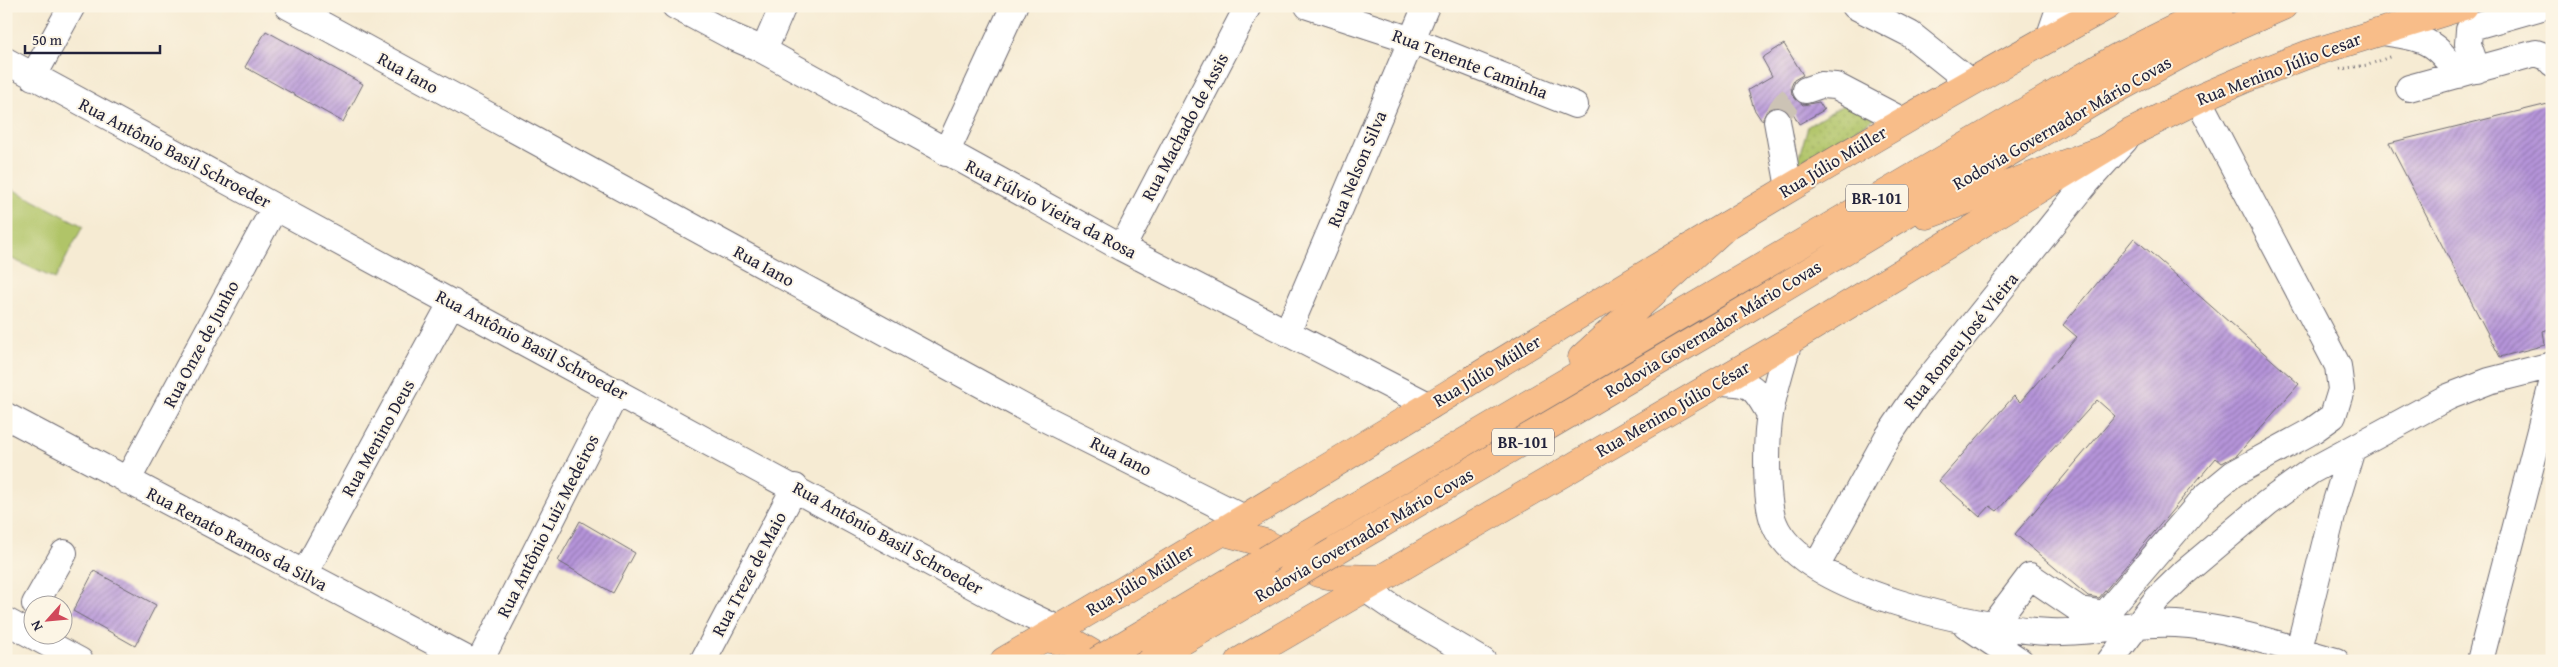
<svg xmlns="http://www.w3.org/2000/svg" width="2558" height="667" font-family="'Gentium Book Plus',serif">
	<defs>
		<pattern id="grass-dots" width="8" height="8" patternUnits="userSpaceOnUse" patternTransform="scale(1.25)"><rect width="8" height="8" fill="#b0c468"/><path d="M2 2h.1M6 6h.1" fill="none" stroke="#97a85b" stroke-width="1.8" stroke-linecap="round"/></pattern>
		<pattern id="building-hatch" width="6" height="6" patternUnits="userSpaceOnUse" patternTransform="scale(1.25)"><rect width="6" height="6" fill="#b594d9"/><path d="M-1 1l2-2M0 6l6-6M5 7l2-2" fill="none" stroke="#9378b1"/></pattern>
	</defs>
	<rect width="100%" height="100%" fill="#fcf5e5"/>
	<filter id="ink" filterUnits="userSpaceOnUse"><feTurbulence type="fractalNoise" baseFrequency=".02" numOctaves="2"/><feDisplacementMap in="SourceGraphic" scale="10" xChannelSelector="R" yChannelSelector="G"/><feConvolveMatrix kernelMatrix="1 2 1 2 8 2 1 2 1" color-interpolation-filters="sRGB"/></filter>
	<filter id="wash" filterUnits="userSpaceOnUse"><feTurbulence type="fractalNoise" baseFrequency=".0096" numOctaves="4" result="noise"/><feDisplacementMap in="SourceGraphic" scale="20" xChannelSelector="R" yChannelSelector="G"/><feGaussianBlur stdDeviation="1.12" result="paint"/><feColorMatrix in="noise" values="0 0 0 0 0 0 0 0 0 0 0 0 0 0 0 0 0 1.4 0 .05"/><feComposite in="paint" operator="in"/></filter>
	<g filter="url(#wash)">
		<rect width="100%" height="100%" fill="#f6ebd3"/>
		<path fill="url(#grass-dots)" stroke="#697352" d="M1853 99 1880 115 1797 164 1808 126Z"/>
		<path fill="#b0c468" stroke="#697352" d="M6 186 83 226 55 279 6 256Z"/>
		<g id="blocks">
			<path fill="url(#building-hatch)" d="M266 31 363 84 343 122 245 67Z
				M1784 44 1803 75 1794 80 1791 87 1792 95 1803 105 1819 102 1824 110 1799 124 1793 113 1790 115 1783 107 1775 106 1767 110 1762 121 1754 109 1748 90 1772 76 1762 58Z
				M2552 103V328L2543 331 2545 345 2500 357 2389 143Z
				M2134 238 2299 384 2237 455 2222 463 2216 458 2099 598 2088 596 2015 534 2115 416 2097 400 1997 511 1990 506 1980 517 1939 481 2014 396 2020 402 2077 337 2063 325Z
				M580 521 635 553 613 593 558 561Z
				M94 571 156 605 135 646 73 611Z"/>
		</g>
	</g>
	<g filter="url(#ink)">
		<use href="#blocks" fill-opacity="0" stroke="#6c6870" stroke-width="1"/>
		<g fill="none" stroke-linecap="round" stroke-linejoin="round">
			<path stroke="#ccc3b5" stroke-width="26" stroke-dasharray="26 13" stroke-linecap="butt" d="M1777 121C1780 104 1792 98 1806 90"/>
			<defs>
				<path id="minor" d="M288 6 1034 413 1244 518
					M675 6 733 37 759 48 1122 248 1430 406
					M1308 6 1412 40 1575 105
					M1855 6 1910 34 1970 82
					M2382 32C2422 38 2435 39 2458 75
					M2049 38 2060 6
					M764 50 783 6
					M6 61 1012 607 1058 629
					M2477 70 2468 44 2469 30 2475 26 2545 6
					M33 77 72 6
					M2409 88 2536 53 2547 57 2552 63
					M1806 90 1821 85 1836 86 1903 121
					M1777 121 1789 188
					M946 153 1014 6
					M1122 248 1248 6
					M1288 331 1426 6
					M1789 341C1782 365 1774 390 1770 414 1766 438 1765 501 1774 523 1801 592 1982 629 2050 632 2092 634 2134 621 2176 624 2230 627 2284 647 2336 661
					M1720 382C1754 383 1753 386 1770 414
					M6 416 470 661
					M127 481 275 207
					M1816 567 1887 438 1919 391 2087 182 2125 140
					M304 574 452 302
					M1364 588 1396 610 1483 661
					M35 604 64 553
					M6 621 80 661
					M1966 625 2020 661
					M1993 625 2030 576 2080 610 2105 614 2205 497 2233 474 2312 431 2333 416 2341 390 2338 366 2198 99
					M480 661 617 391
					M703 661 795 487
					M2110 661 2157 599 2185 572 2267 503 2311 471 2448 397 2489 381 2552 365
					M2296 661 2334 508 2352 449
					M2480 661 2552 384"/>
				<path id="major" d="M1221 531 1265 543 1318 573 1344 578 1378 579
					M1043 638 1074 643 1105 661
					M1004 661C1374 446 1732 212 2107 6
					M1240 661 1789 341 2132 132 2198 99 2247 78 2309 54 2464 6"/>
				<path id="highway" d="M1927 215 2102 150
					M1582 358 1726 226
					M1307 535 2116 58 2220 6
					M1335 551 1710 331 2091 103 2213 37 2283 6
					M1134 639 1266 560
					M1148 661 1290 578"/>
			</defs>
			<use href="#minor" stroke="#6c6870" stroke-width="28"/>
			<use href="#major" stroke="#6c6870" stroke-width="29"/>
			<use href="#highway" stroke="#6c6870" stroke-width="29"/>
			<path stroke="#6c6870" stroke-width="3" stroke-dasharray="1 4" stroke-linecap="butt" d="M2340 69 2368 65 2392 56"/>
			<use href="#minor" stroke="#fff" stroke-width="26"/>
			<use href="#major" stroke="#f8bd89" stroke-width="28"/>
			<use href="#highway" stroke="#f8bd89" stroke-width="28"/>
			<defs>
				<path id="highway-bridge" d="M1266 560 1307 535
					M1290 578 1335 551
					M1097 661 1134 639"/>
			</defs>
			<use href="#highway-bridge" stroke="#6c6870" stroke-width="29" stroke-linecap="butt"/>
			<use href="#highway-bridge" stroke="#f8bd89" stroke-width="28"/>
		</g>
	</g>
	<g text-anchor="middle" stroke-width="4" stroke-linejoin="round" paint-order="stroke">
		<g fill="#fcf5e5" stroke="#63616e" stroke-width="1">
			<rect x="1846" y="184.5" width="62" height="27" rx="4"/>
			<rect x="1492" y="428.5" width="62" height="27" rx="4"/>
		</g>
		<g font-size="16" font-weight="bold" fill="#22223b">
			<text x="1877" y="204">BR-101</text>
			<text x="1523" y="448">BR-101</text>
		</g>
		<g font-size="18" fill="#22223b" stroke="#fcf5e5">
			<text transform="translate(1470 64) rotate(21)" y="6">Rua Tenente Caminha</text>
			<text transform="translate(2279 69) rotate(-21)" y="6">Rua Menino Júlio Cesar</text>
			<text transform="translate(408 73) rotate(29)" y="6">Rua Iano</text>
			<text transform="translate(2062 123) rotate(-30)" y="6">Rodovia Governador Mário Covas</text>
			<text transform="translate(1185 127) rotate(-62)" y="6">Rua Machado de Assis</text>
			<text transform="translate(175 153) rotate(28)" y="6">Rua Antônio Basil Schroeder</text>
			<text transform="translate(1833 162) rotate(-31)" y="6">Rua Júlio Müller</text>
			<text transform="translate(1357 169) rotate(-67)" y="6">Rua Nelson Silva</text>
			<text transform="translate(1051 209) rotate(28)" y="6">Rua Fúlvio Vieira da Rosa</text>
			<text transform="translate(764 266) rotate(29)" y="6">Rua Iano</text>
			<text transform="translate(1713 329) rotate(-31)" y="6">Rodovia Governador Mário Covas</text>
			<text transform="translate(1961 341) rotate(-51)" y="6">Rua Romeu José Vieira</text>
			<text transform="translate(201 344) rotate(-62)" y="6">Rua Onze de Junho</text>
			<text transform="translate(532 345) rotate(28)" y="6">Rua Antônio Basil Schroeder</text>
			<text transform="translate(1487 371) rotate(-31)" y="6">Rua Júlio Müller</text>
			<text transform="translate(1673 409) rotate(-30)" y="6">Rua Menino Júlio César</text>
			<text transform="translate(378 438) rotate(-61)" y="6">Rua Menino Deus</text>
			<text transform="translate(1121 456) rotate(27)" y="6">Rua Iano</text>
			<text transform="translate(548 526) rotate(-63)" y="6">Rua Antônio Luiz Medeiros</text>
			<text transform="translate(1364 535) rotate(-30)" y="6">Rodovia Governador Mário Covas</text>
			<text transform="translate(888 538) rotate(29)" y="6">Rua Antônio Basil Schroeder</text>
			<text transform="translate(237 539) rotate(28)" y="6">Rua Renato Ramos da Silva</text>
			<text transform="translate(749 574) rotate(-62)" y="6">Rua Treze de Maio</text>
			<text transform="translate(1140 580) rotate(-31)" y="6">Rua Júlio Müller</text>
		</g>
	</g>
	<rect width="2558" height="667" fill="none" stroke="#fcf5e5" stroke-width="25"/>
	<g transform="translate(48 620) rotate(243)"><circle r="24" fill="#fcf5e5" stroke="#a5a1a1"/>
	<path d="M0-4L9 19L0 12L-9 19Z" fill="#d1495b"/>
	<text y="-8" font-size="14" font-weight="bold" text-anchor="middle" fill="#22223b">N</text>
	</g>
	<path d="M25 45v8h135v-8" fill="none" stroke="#22223b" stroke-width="2.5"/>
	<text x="32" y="45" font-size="15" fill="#22223b" stroke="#fcf5e5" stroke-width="4" paint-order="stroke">50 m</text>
</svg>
